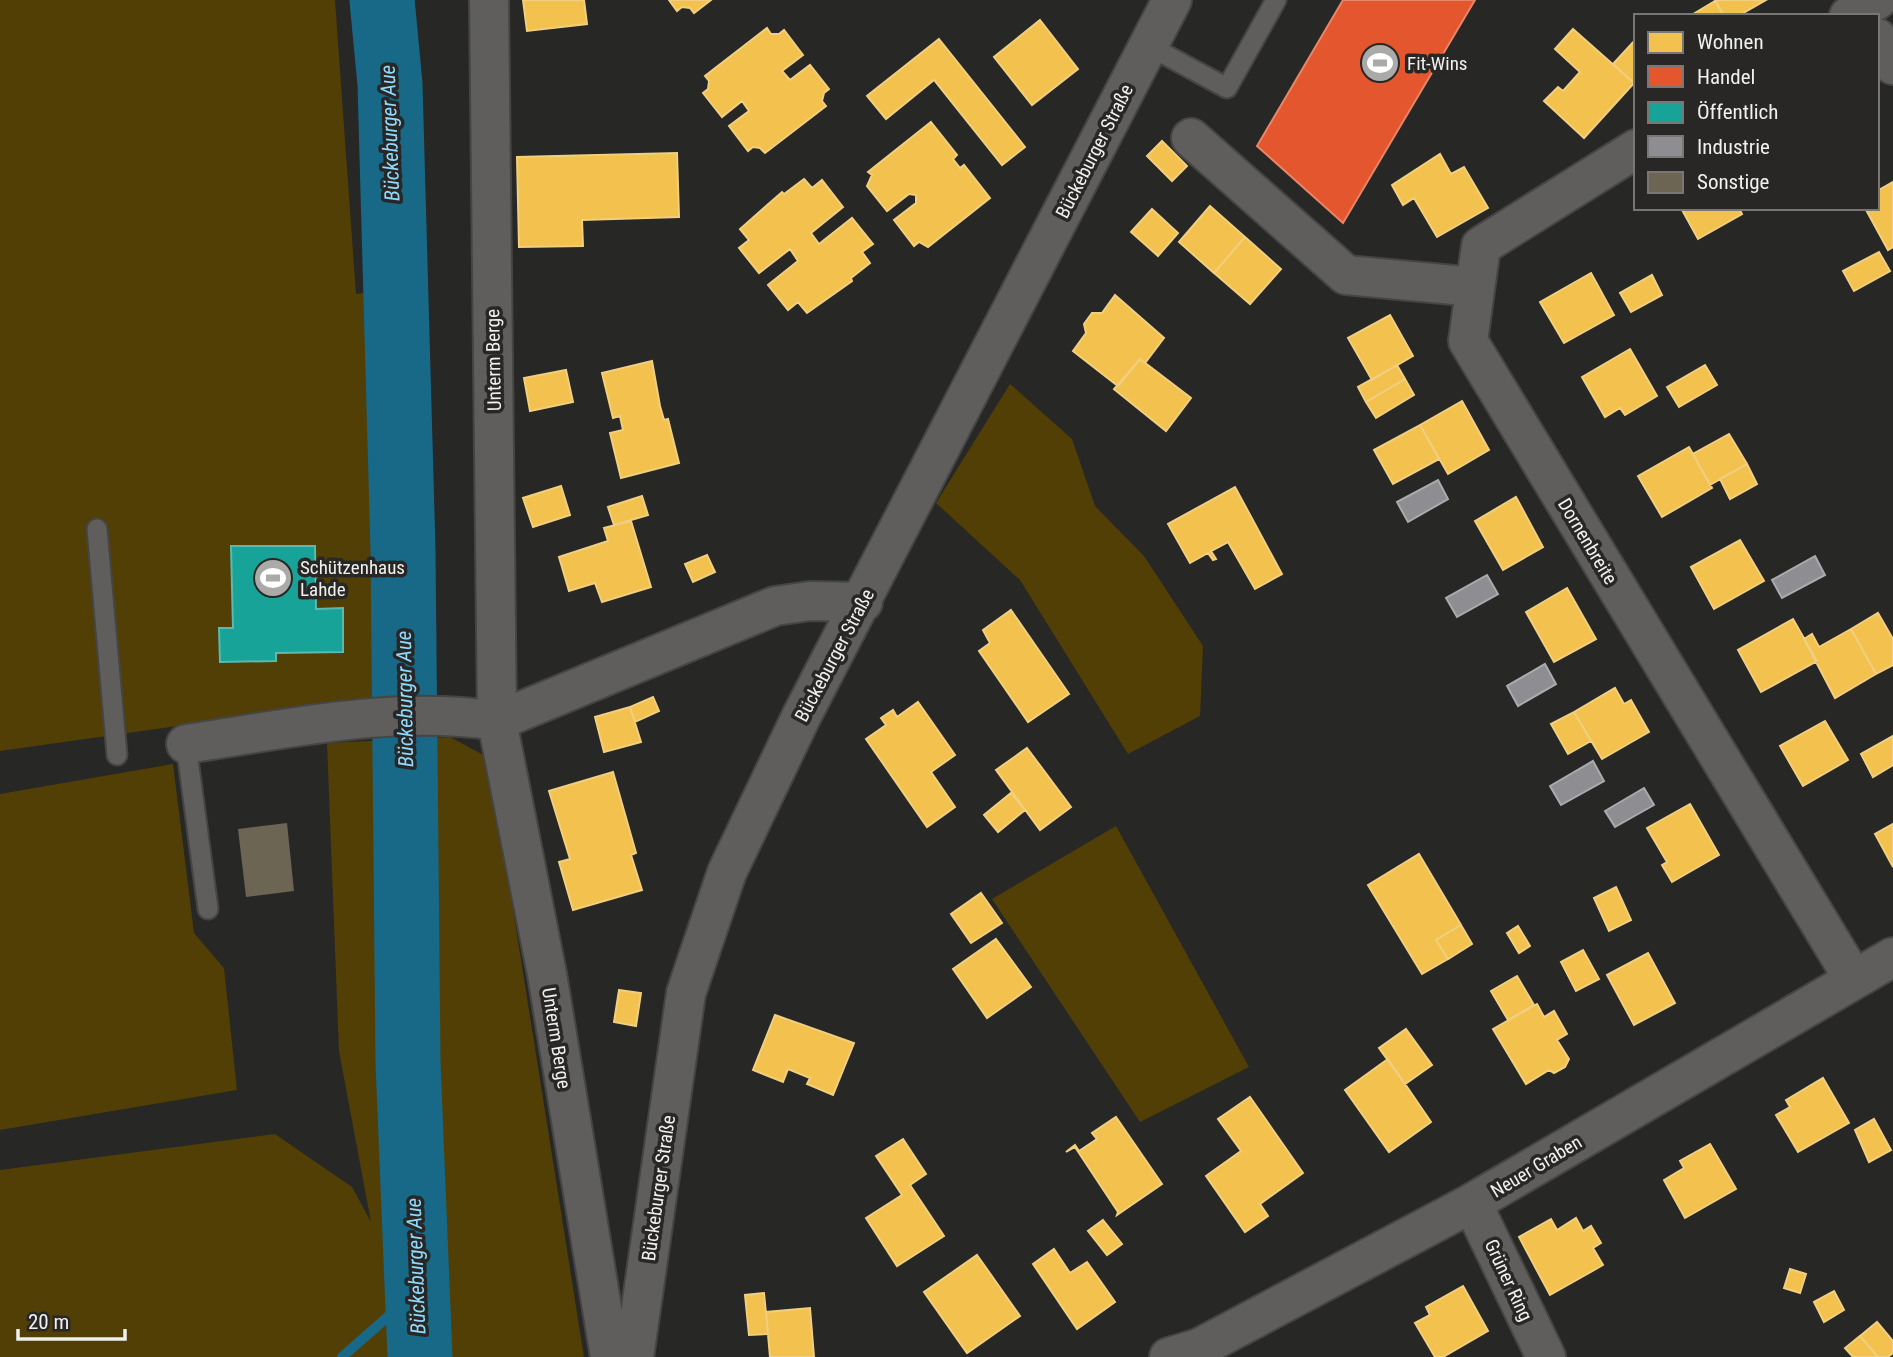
<svg xmlns="http://www.w3.org/2000/svg" width="1893" height="1357" font-family="'Roboto Condensed',sans-serif">
	<rect width="100%" height="100%" fill="#272726"/>
	<path fill="#513f05" d="M0 0H335L356 294 395 288 401 704 213 721 0 751Z
		M1010 384 1072 439 1095 506 1144 556 1203 646 1200 716 1128 754 1020 580 936 503Z
		M450 737 489 758 584 1357H0V1170L275 1134 352 1187 371 1222 339 1051 327 743Z
		M173 764 194 933 224 968 237 1090 0 1130V794Z
		M1116 826 1249 1067 1140 1122 992 899Z"/>
	<path fill="#f2c14e" stroke="#f1cf7e" stroke-width="2" d="M523 0H584L587 24 527 31Z
		M669 0H711L694 13 690 8 682 7 677 11Z
		M1715 0H1766L1738 16H1724Z
		M1715 1 1724 16H1690Z
		M1040 20 1078 69 1032 105 994 57Z
		M767 28 771 34H779L784 30 803 55 782 71 790 80 810 65 829 89 824 93 822 101 826 106 765 153 760 148 753 147 748 151 729 126 749 111 742 101 722 117 703 93 708 89 709 81 705 76Z
		M1573 29 1634 83 1584 138 1544 101 1558 87 1563 91 1580 72 1555 49Z
		M939 39 1025 147 1002 165 934 80 886 119 867 96Z
		M1636 39V85L1613 64Z
		M931 122 957 155 953 159 960 168 964 165 990 198 928 247 919 242 914 246 894 220 916 203V195L909 194 887 211 867 186 872 175 868 172Z
		M1162 141 1187 166 1172 181 1147 156Z
		M677 153 679 217 582 220 583 246 519 247 517 157Z
		M1440 154 1451 174 1464 167 1488 208 1437 237 1414 198 1403 205 1392 185Z
		M804 179 812 188 822 180 843 207 811 233 819 244 852 218 873 244 862 252 870 263 851 278 852 281 807 313 798 302 788 310 768 285 798 261 790 249 759 273 739 248 749 240 740 229 782 192 784 194Z
		M1893 182V247L1888 250 1865 208H1877V191Z
		M1210 206 1245 237 1214 273 1179 242Z
		M1681 208H1739L1742 214 1698 239Z
		M1152 209 1178 233 1158 256 1131 232Z
		M1245 237 1281 269 1250 304 1214 273Z
		M1879 252 1890 271 1854 291 1843 271Z
		M1591 273 1614 315 1564 343 1540 302Z
		M1652 275 1662 295 1631 312 1620 293Z
		M1115 295 1164 338 1145 363 1140 359 1118 386 1073 351 1086 333 1084 324 1092 313H1102Z
		M1390 315 1413 356 1372 380 1348 338Z
		M1630 349 1657 396 1625 415 1620 408 1605 417 1582 377Z
		M1140 359 1191 398 1166 431 1114 389Z
		M652 361 660 406 664 420 668 419 679 463 621 478 610 433 623 430 620 416 613 418 602 373Z
		M1397 365 1405 379 1366 402 1358 387Z
		M1705 365 1717 385 1679 407 1667 387Z
		M566 370 573 402 530 411 524 378Z
		M1405 379 1414 395 1376 418 1366 402Z
		M1462 401 1489 450 1448 474 1420 425Z
		M1420 425 1439 459 1393 484 1374 450Z
		M1729 434 1747 464 1710 485 1693 454Z
		M1689 447 1712 488 1662 517 1638 476Z
		M1747 464 1757 484 1730 499 1720 479Z
		M561 486 570 515 533 527 523 498Z
		M1235 487 1282 574 1255 589 1228 542 1211 551 1216 559 1213 560 1208 553 1190 563 1168 524Z
		M642 496 648 515 614 525 608 507Z
		M1516 497 1543 547 1503 570 1475 521Z
		M631 521 651 587 602 602 595 583 569 591 559 557 608 541 604 528Z
		M1740 540 1764 581 1714 609 1691 567Z
		M707 555 715 572 693 582 685 564Z
		M1567 588 1596 639 1554 662 1526 612Z
		M1011 610 1069 694 1028 722 979 651 990 643 983 630Z
		M1878 613 1893 639V665L1876 674 1851 629Z
		M1793 619 1817 661 1761 692 1738 650Z
		M1851 629 1876 674 1835 698 1804 639 1812 634 1819 647Z
		M1615 688 1624 704 1631 700 1649 732 1602 759 1574 712Z
		M653 697 659 711 635 722 630 707Z
		M918 702 955 755 931 772 955 807 927 827 866 739 886 725 881 718 893 710 897 717Z
		M630 707 641 742 604 752 595 717Z
		M1574 712 1591 741 1568 754 1551 724Z
		M1825 721 1848 760 1803 786 1780 746Z
		M1893 736V765L1873 777 1861 754Z
		M1027 748 1071 807 1040 830 996 770Z
		M613 772 636 853 631 855 642 890 573 910 559 862 570 859 549 791Z
		M1011 793 1025 810 998 832 984 815Z
		M1690 804 1719 855 1672 882 1662 865 1667 862 1647 828Z
		M1893 824V867L1875 834Z
		M1419 854 1461 925 1436 940 1448 959 1422 974 1368 885Z
		M1616 887 1631 920 1609 931 1594 898Z
		M981 893 1002 923 971 943 951 914Z
		M1461 925 1472 944 1448 959 1436 940Z
		M1518 926 1530 946 1519 953 1507 933Z
		M996 939 1031 987 987 1018 953 969Z
		M1583 950 1599 979 1576 991 1561 962Z
		M1648 953 1675 1003 1634 1025 1607 975Z
		M1517 976 1534 1005 1508 1020 1491 991Z
		M619 990 641 993 636 1026 614 1022Z
		M1537 1004 1544 1017 1554 1011 1567 1034 1557 1040 1569 1059 1565 1067 1554 1073 1549 1070 1526 1084 1493 1029Z
		M775 1015 854 1043 833 1095 807 1084 810 1078 788 1069 783 1082 753 1070Z
		M1406 1029 1432 1065 1405 1084 1379 1048Z
		M1388 1059 1431 1122 1389 1152 1345 1090Z
		M1823 1078 1849 1123 1798 1152 1776 1115 1790 1107 1786 1100Z
		M1250 1097 1303 1173 1260 1204 1268 1216 1245 1232 1206 1176 1241 1151 1218 1119Z
		M1116 1117 1162 1184 1117 1215 1118 1212 1075 1147 1066 1152 1075 1145 1079 1151 1097 1139 1092 1133Z
		M1874 1119 1891 1150 1869 1162 1855 1130Z
		M903 1139 926 1174 910 1185 944 1236 897 1266 866 1218 902 1195 876 1156Z
		M1710 1144 1736 1189 1685 1218 1664 1180 1684 1168 1680 1161Z
		M1576 1218 1583 1231 1591 1226 1601 1243 1593 1248 1603 1265 1550 1295 1519 1237 1551 1219 1557 1230Z
		M1103 1220 1122 1244 1107 1255 1088 1231Z
		M1054 1249 1070 1273 1087 1262 1115 1302 1077 1329 1033 1264Z
		M977 1255 1020 1316 967 1353 924 1292Z
		M1790 1269 1806 1274 1800 1293 1784 1288Z
		M1463 1286 1488 1331 1443 1357H1435L1415 1323 1430 1315 1426 1307Z
		M1834 1291 1844 1310 1824 1322 1814 1302Z
		M764 1293 768 1334 749 1335 745 1295Z
		M810 1308 814 1357H770L766 1312Z
		M1877 1322 1893 1341V1353L1888 1357H1878L1860 1336Z
		M1860 1336 1878 1357H1853L1845 1348Z"/>
	<path fill="#e4572e" stroke="#e88568" stroke-width="2" d="M1343 0H1475L1343 223 1257 146Z"/>
	<path fill="#17a398" stroke="#58bab2" stroke-width="2" d="M231 546H315L316 609 343 608V652L276 653V661L220 662 219 628H233Z"/>
	<path fill="#8d8d92" stroke="#ababae" stroke-width="2" d="M1438 480 1448 499 1408 522 1397 502Z
		M1815 556 1825 575 1782 598 1772 580Z
		M1487 575 1498 594 1457 617 1446 598Z
		M1545 664 1556 684 1518 706 1507 686Z
		M1593 761 1604 781 1561 805 1550 786Z
		M1644 788 1654 805 1615 827 1605 811Z"/>
	<g fill="none" stroke-linecap="round" stroke-linejoin="round">
		<path stroke="#186988" stroke-width="10" d="M342 1357 417 1291"/>
		<path stroke="#186988" stroke-width="65" d="M382 0 390 84 403 550 408 1063 420 1357"/>
	</g>
	<path fill="#6c6553" d="M287 823 294 891 246 897 238 829Z"/>
	<g fill="none" stroke-linecap="round" stroke-linejoin="round">
		<defs>
			<path id="lane" d="M1149 46 1227 88 1276 0
				M97 529 117 755
				M186 744 208 909"/>
			<path id="street" d="M489 0 497 721 547 974 610 1357
				M1849 16 1877 0
				M1877 38 1893 65
				M1191 138 1346 275 1475 287
				M1636 149 1481 246 1468 341 1853 978
				M186 744C288 729 394 705 497 721L775 606 810 601 863 602
				M1472 1203 1546 1357
				M1169 1357 1199 1348 1472 1203 1893 957"/>
			<path id="secondary" d="M634 1357 686 993 727 872 801 717 1172 0"/>
		</defs>
		<use href="#lane" stroke="#454544" stroke-width="23"/>
		<use href="#street" stroke="#454544" stroke-width="42"/>
		<use href="#secondary" stroke="#454544" stroke-width="42"/>
		<use href="#lane" stroke="#5f5e5d" stroke-width="19"/>
		<use href="#street" stroke="#5f5e5d" stroke-width="38"/>
		<use href="#secondary" stroke="#5f5e5d" stroke-width="38"/>
	</g>
	<defs>
		<symbol id="stadium-disc" viewBox="-11 -11 22 22"><circle r="9.5" fill="#aaaaa8" stroke="#282725"/><path d="M0-5a6.5 5 0 1 0 0 10a6.5 5 0 1 0 0-10ZM-3.5-1.8h7v3.6h-7Z" fill="#fff"/></symbol>
	</defs>
	<g fill-rule="evenodd">
		<use href="#stadium-disc" x="1358" y="41" width="44" height="44"/>
		<use href="#stadium-disc" x="251" y="556" width="44" height="44"/>
	</g>
	<g text-anchor="middle" stroke-width="7" stroke-linejoin="round" paint-order="stroke">
		<g font-size="19" fill="#f0f0ee" stroke="#282725" text-anchor="start">
			<text x="1407" y="70">Fit-Wins</text>
			<text x="300" y="574">Schützenhaus<tspan x="300" dy="22">Lahde</tspan></text>
		</g>
		<g font-size="19" fill="#f0f0ee" stroke="#282725">
			<text transform="translate(1094 151) rotate(-63)" y="7">Bückeburger Straße</text>
			<text transform="translate(493 360) rotate(-91)" y="7">Unterm Berge</text>
			<text transform="translate(1588 541) rotate(59)" y="7">Dornenbreite</text>
			<text transform="translate(834 655) rotate(-62)" y="7">Bückeburger Straße</text>
			<text transform="translate(557 1038) rotate(81)" y="7">Unterm Berge</text>
			<text transform="translate(1536 1166) rotate(-31)" y="7">Neuer Graben</text>
			<text transform="translate(658 1188) rotate(-82)" y="7">Bückeburger Straße</text>
			<text transform="translate(1509 1280) rotate(65)" y="7">Grüner Ring</text>
		</g>
		<g font-size="21" font-style="italic" fill="#90dafe" stroke="#282725">
			<text transform="translate(390 133) rotate(-92)" y="7">Bückeburger Aue</text>
			<text transform="translate(405 699) rotate(-91)" y="7">Bückeburger Aue</text>
			<text transform="translate(416 1266) rotate(-92)" y="7">Bückeburger Aue</text>
		</g>
	</g>
	<rect x="1634" y="14" width="245" height="196" fill="#282725" stroke="#787775" stroke-width="2"/>
	<rect x="1648" y="32" width="35" height="21" fill="#f2c14e" stroke="#787775" stroke-width="2"/>
	<text x="1697" y="49" font-size="21" fill="#f0f0ee">Wohnen</text>
	<rect x="1648" y="66" width="35" height="21" fill="#e4572e" stroke="#787775" stroke-width="2"/>
	<text x="1697" y="84" font-size="21" fill="#f0f0ee">Handel</text>
	<rect x="1648" y="102" width="35" height="21" fill="#17a398" stroke="#787775" stroke-width="2"/>
	<text x="1697" y="119" font-size="21" fill="#f0f0ee">Öffentlich</text>
	<rect x="1648" y="136" width="35" height="21" fill="#8d8d92" stroke="#787775" stroke-width="2"/>
	<text x="1697" y="154" font-size="21" fill="#f0f0ee">Industrie</text>
	<rect x="1648" y="172" width="35" height="21" fill="#6c6553" stroke="#787775" stroke-width="2"/>
	<text x="1697" y="189" font-size="21" fill="#f0f0ee">Sonstige</text>
	<path d="M18 1329v10h107v-10" fill="none" stroke="#f0f0ee" stroke-width="3.5"/>
	<text x="28" y="1329" font-size="21" fill="#f0f0ee" stroke="#282725" stroke-width="5" paint-order="stroke">20 m</text>
</svg>
